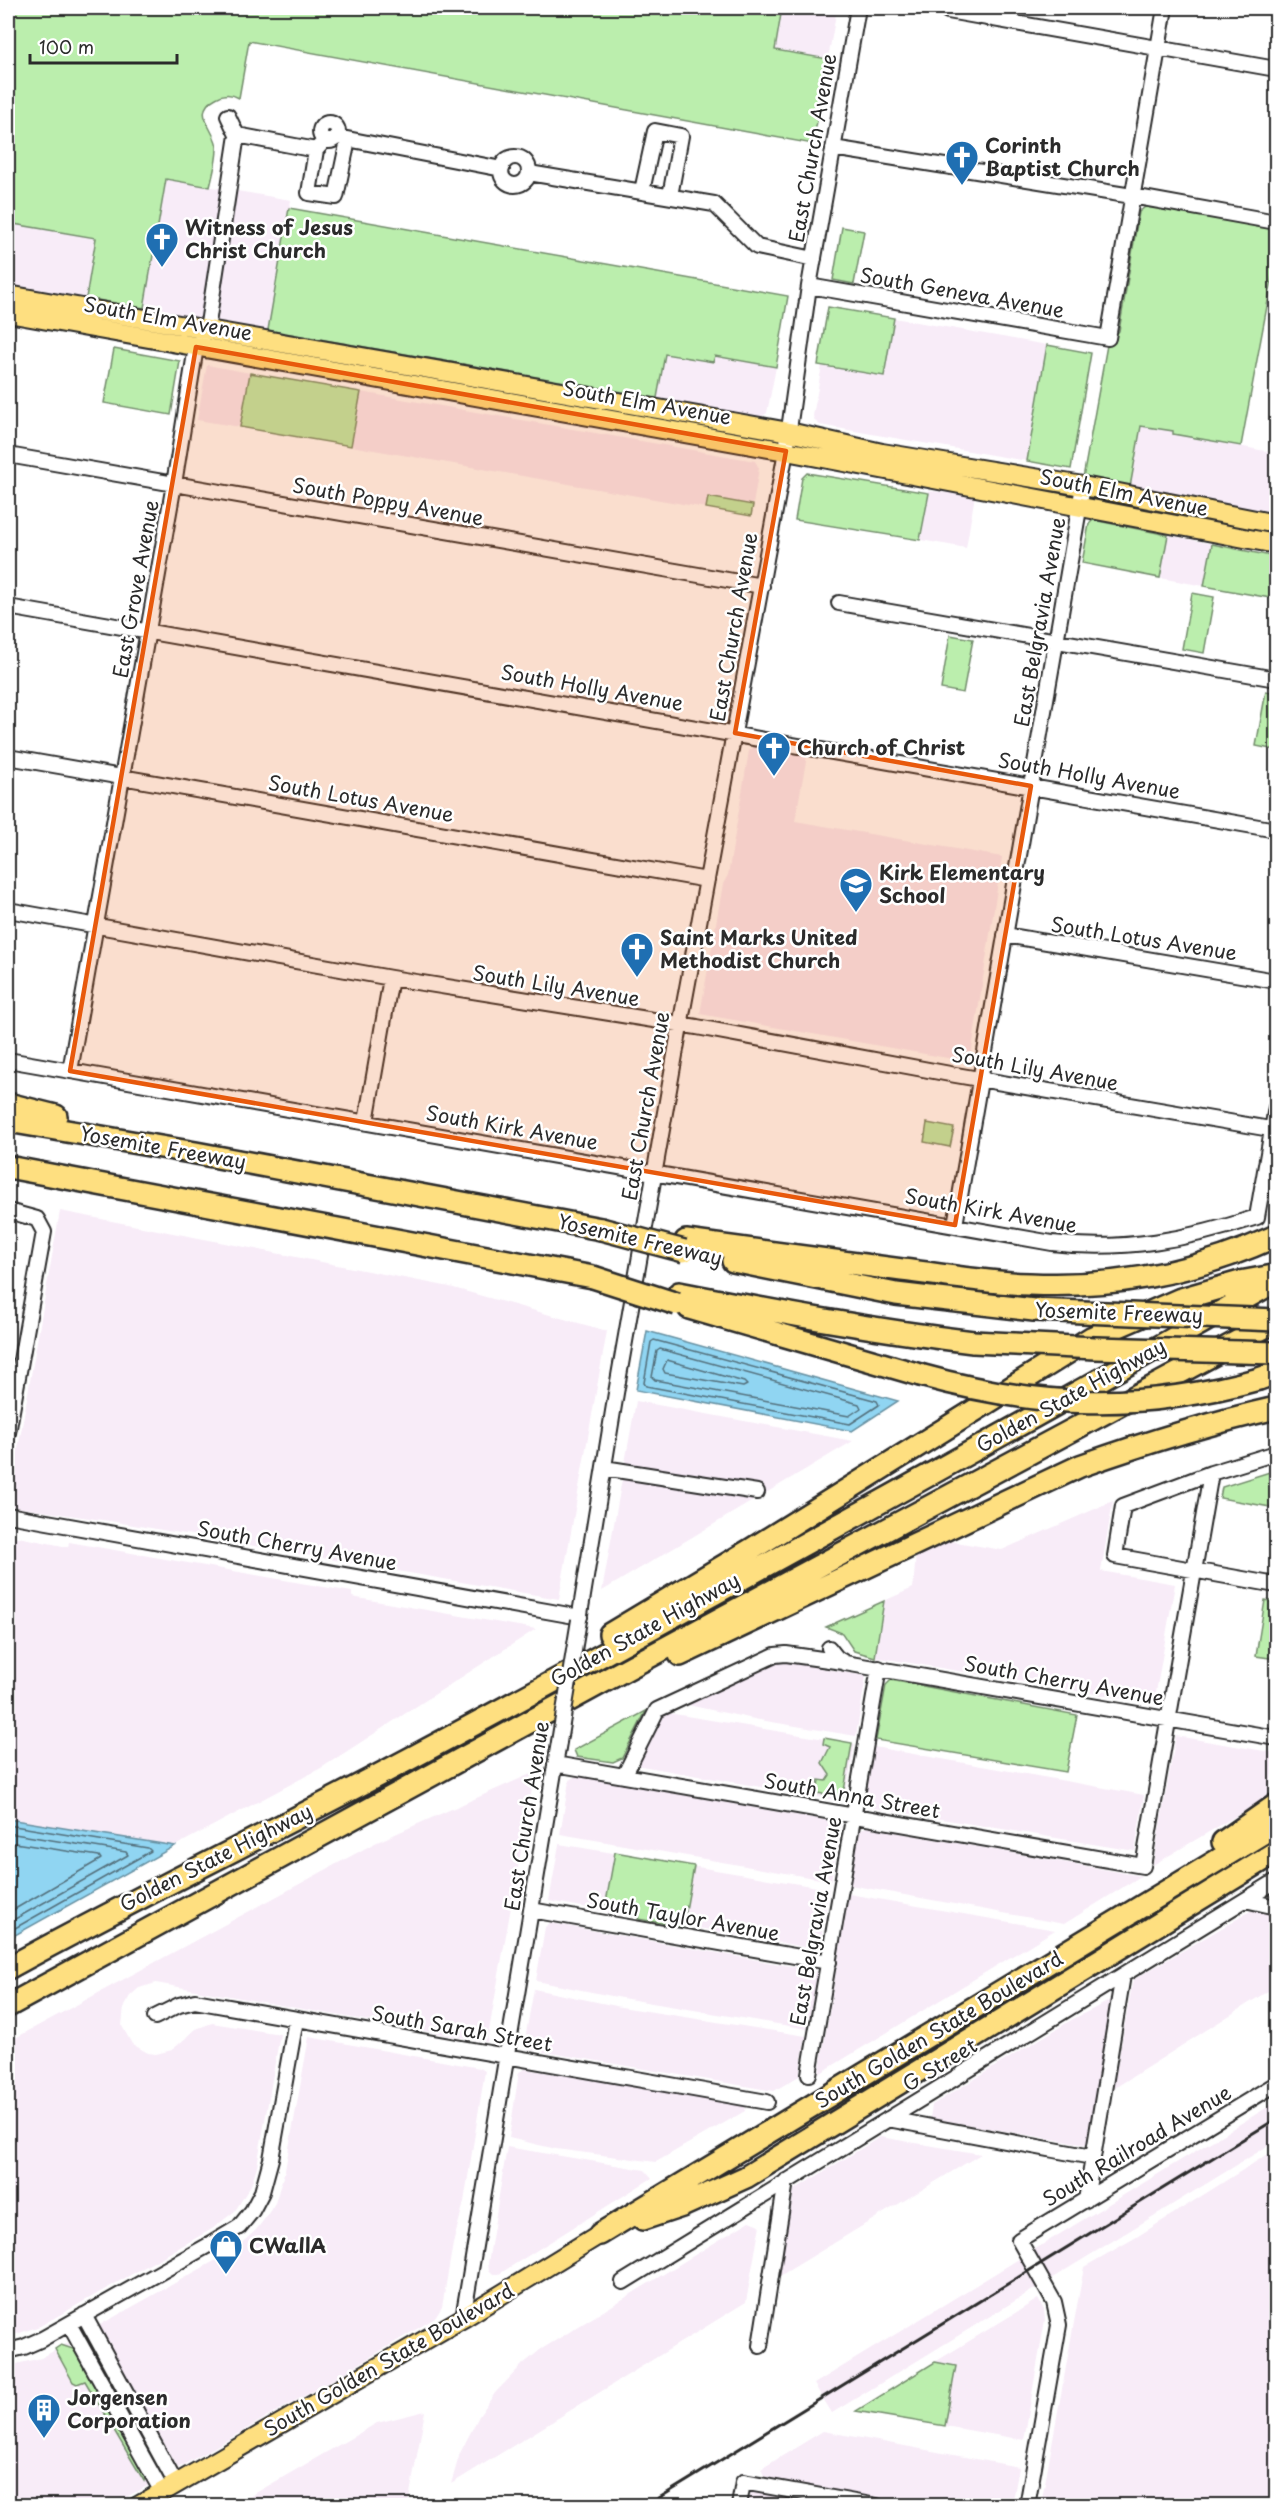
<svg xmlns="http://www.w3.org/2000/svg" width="1284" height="2513" font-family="'Playpen Sans',sans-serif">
	<rect width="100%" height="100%" fill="#fff"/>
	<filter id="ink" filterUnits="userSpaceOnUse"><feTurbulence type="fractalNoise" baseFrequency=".0167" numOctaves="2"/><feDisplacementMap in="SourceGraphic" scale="12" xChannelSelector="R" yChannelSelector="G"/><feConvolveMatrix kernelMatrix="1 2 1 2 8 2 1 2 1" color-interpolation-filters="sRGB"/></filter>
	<g filter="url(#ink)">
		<path fill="#f8ecf8" d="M782 8H837L828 59 775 50Z
			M166 179 224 189 202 318 144 308Z
			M237 191 291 200 268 330 215 321Z
			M8 223 97 238 86 298 8 284Z
			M894 318 1047 345 1027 461 820 425 815 421 813 416 822 365 884 376Z
			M665 354 713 362 714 356 776 367 767 413 761 417 657 398Z
			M207 365 250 373 240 427 197 420Z
			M361 392 755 461 759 468 753 505 709 498 706 508 351 446Z
			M1140 426 1174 431V434L1276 453V514L1130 487Z
			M929 491 975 495 966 548 921 540Z
			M1168 535 1212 544 1204 586 1160 578Z
			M755 746 807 756 795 821 1002 857 970 1062 700 1014 723 884 728 875 749 751Z
			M60 1211 450 1287 607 1331 559 1599 116 1522 8 1506Z
			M636 1401 853 1441 602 1591Z
			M1113 1501 1101 1571 1175 1584 1154 1704 875 1657 884 1601 913 1588 916 1554 950 1541 1002 1550Z
			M8 1535 68 1547 69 1542 352 1592V1597L536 1629 321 1768 175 1846 8 1820Z
			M781 1661 866 1676 856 1736 754 1719 683 1704Z
			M662 1712 855 1744 845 1797 840 1801 636 1765Z
			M1176 1736 1276 1753 1268 1797 1153 1865Z
			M874 1747 1144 1795 1135 1851 868 1807 865 1800Z
			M535 1772 487 2042 156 1983 139 1988 130 1996 124 2006 122 2026 132 2044 148 2053 156 2054 172 2050 196 2029 212 2023 280 2034 257 2166 251 2185 235 2211 212 2229 40 2326 8 2337V2042L375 1843Z
			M576 1776 841 1823 831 1881 560 1834 569 1781Z
			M866 1827 1141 1876 1064 1924 850 1885 860 1831Z
			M559 1844 829 1889 820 1945 815 1949 549 1901Z
			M849 1894 1055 1930 819 2074Z
			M1254 1909 1276 1913V1986L1113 2089 1133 1980Z
			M550 1923 813 1970 817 1974 807 2029 622 1998 536 1981 545 1927Z
			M534 1989 621 2007 806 2036 799 2076 774 2091 527 2049 524 2044Z
			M1113 1999 1086 2145 930 2118 932 2105 1073 2019Z
			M309 2037 480 2068 485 2071 464 2202 453 2244 442 2307 435 2318 339 2376 178 2468 98 2326 234 2250 256 2230 266 2217 275 2203 285 2170Z
			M525 2069 746 2105 745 2111 656 2162 556 2149 509 2138 519 2072Z
			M1276 2102V2141L832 2413 814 2384Z
			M880 2137 981 2154 778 2277 794 2190Z
			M507 2147 645 2170 652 2178 499 2274H493L489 2270 488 2263Z
			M1276 2149V2505H1041L1084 2267 1135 2238Z
			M750 2221 760 2225 746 2302 451 2484 460 2453 479 2416 495 2393 522 2365 540 2350Z
			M1038 2299 1044 2310 1045 2320 1024 2440 945 2426 956 2366 935 2362Z
			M68 2343 149 2485 112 2505H8V2366L41 2358Z
			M425 2411 408 2505H235L377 2423Z
			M823 2431 1019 2467 1012 2506 913 2505 766 2480 761 2469Z
			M752 2486 862 2506H748Z"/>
		<path fill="#bbeead" stroke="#738c6c" stroke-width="1.5" d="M8 8H782L775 50 828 59 813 144 249 41 239 98C232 94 224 93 216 98 189 112 217 131 217 148 217 161 213 174 210 187L166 179 144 308 86 298 96 238 8 223Z
			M1145 207 1211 213 1276 225V258L1241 446 1173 434V431L1141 426 1130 487 1083 478 1107 345 1119 331 1139 212Z
			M289 208 788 296 776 367 715 356 713 362 665 354 657 398 268 330Z
			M842 227 864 231 854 284 833 280Z
			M828 307 894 318 884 376 818 365Z
			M1047 345 1091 353 1071 469 1027 461Z
			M114 349 180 361 171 415 104 403Z
			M250 373 361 392 351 446 240 427Z
			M807 473 929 493 920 540 795 520 802 478Z
			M708 497 753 505 751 516 706 508Z
			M1093 520 1168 535 1160 578 1082 563 1089 524Z
			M1212 544 1276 557V599L1204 586Z
			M1192 593 1214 597 1204 653 1182 649Z
			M950 635 973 639 963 693 941 689Z
			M1266 691 1276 693V750L1256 746Z
			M927 1123 954 1128 950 1147 924 1142Z
			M1276 1470V1508L1220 1498 1222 1487Z
			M1265 1600 1276 1602V1659L1256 1656Z
			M884 1601 875 1657 854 1651 842 1633 826 1627Z
			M891 1680 1077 1715 1066 1772 876 1740 886 1685Z
			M646 1711 622 1758 613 1762 577 1757 574 1750Z
			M824 1738 852 1743 843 1797 817 1793 819 1780 826 1781 830 1775 822 1763 830 1747 823 1744Z
			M615 1852 694 1866 683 1927 638 1919 639 1914 605 1908Z
			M61 2345 73 2349 145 2477 144 2481 85 2381 77 2384 73 2382 55 2349Z
			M935 2362 956 2366 945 2426 856 2411Z"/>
		<path fill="#90d5f2" stroke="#6891a2" stroke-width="1.5" d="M647 1331 898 1401 852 1431 636 1390Z
			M8 1819 175 1846 8 1939Z"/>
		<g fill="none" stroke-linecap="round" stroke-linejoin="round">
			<path stroke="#536f7b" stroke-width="1.5" d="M654 1340 877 1401 879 1405 850 1424 646 1386 644 1383 651 1342Z
				M660 1349 859 1404 861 1408 849 1416 655 1380 652 1377 657 1351Z
				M667 1360 744 1382 747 1385 743 1387 665 1373 663 1369Z
				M8 1825 148 1848 151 1851 8 1932
				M8 1833 126 1852 128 1855 8 1923
				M8 1842 99 1856 101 1859 8 1913"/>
			<defs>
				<path id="minor" d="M949 8 948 11 1276 69
					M320 132a9 9 0 1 1 18 0a9 9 0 1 1-18 0Z
					M237 135 316 150 324 141
					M337 137 502 169
					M833 148 1132 196 1276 222
					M316 150 309 193 336 197 348 140
					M501 171a14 14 0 1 1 28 0a14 14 0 1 1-28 0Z
					M529 173 714 204 757 247 814 259
					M642 191 655 131 681 136 670 196
					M809 286 1108 338 1165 8
					M8 455 762 586
					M839 603 1276 679
					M8 607 1276 830
					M8 757 707 880
					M8 910 391 978 697 1027 950 1074 1276 1130
					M1005 935 1276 981
					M8 1060 1052 1243C1122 1252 1190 1239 1257 1217L1276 1107
					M70 1071 174 484 196 347 207 330 237 135 228 116
					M366 1122 391 978
					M8 1211 37 1219 44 1232 8 1433
					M955 1225 1083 486
					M1276 1453 1211 1473 1123 1506 1115 1556 1276 1585
					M604 1468 757 1492
					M8 1515 580 1617
					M579 1620 616 1393 682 1015 786 451 809 286 858 8
					M829 1648 837 1658 845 1663 1276 1738
					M555 1764 1143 1866 1211 1473
					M624 1776 657 1710 775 1655 786 1654 843 1662
					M1245 1900 1276 1907
					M531 1910 829 1962
					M155 2017 179 2005 195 2001 767 2102
					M809 2074 879 1668
					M888 2119 1092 2157
					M1086 2200 1123 1975
					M623 2282 1276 1881
					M84 2315 176 2484
					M463 2318 559 1742
					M69 2324 162 2492
					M760 2346 786 2181
					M8 2351 24 2347 42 2339 214 2242 239 2227 252 2211 262 2192 271 2159 296 2020
					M739 2506 743 2482 877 2506
					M1027 2506 1059 2325 1054 2302 1019 2240 1276 2084"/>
				<path id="major" d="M8 295 789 432 882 453 1083 486 1276 524
					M8 313 786 451 1276 544
					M138 2506 463 2318 600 2234"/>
				<path id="highway" d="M8 1104 56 1116
					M8 1121 196 1153 601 1229
					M8 1167 593 1277
					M686 1241C758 1251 830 1261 902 1270 944 1275 987 1283 1029 1284 1115 1288 1198 1272 1276 1236
					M733 1261 896 1294 1034 1310
					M679 1293C777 1312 874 1330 973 1342
					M689 1308 920 1375
					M1259 1379 1276 1373
					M610 1634 752 1549 1091 1338 1181 1299 1240 1282 1273 1276
					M680 1655 1080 1466C1145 1443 1209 1423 1276 1408
					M1223 1842 1276 1805
					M8 1968C141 1895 278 1829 413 1757 703 1602 990 1442 1276 1281
					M8 2006 632 1666 1276 1321
					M643 2219 682 2206 746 2177 1276 1852
					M600 2234 1276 1825"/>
			</defs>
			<use href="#minor" stroke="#2b2b2b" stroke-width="18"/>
			<use href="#major" stroke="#2b2b2b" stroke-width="22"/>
			<use href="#highway" stroke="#2b2b2b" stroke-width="26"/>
			<use href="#minor" stroke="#fff" stroke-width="14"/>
			<use href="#major" stroke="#fedf80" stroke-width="18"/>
			<use href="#highway" stroke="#fedf80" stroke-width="21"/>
			<path stroke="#2b2b2b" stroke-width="3" d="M646 2506 1276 2119"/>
			<defs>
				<path id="minor-bridge" d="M559 1742 579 1620"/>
				<path id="highway-bridge" d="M601 1229 684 1251
					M593 1277 677 1304
					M1034 1310 1276 1320
					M973 1342 1095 1348 1276 1353
					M920 1375C1039 1408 1140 1412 1259 1379"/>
			</defs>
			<use href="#minor-bridge" stroke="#2b2b2b" stroke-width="18" stroke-linecap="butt"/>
			<use href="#highway-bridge" stroke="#2b2b2b" stroke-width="26" stroke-linecap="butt"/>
			<use href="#minor-bridge" stroke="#fff" stroke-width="14"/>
			<use href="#highway-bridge" stroke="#fedf80" stroke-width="21"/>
		</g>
	</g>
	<path fill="#e8590c" fill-opacity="0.2" stroke="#e8590c" stroke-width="4.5" stroke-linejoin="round" d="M196 347 786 451 735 733 1031 786 955 1225 70 1071Z"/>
	<defs>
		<symbol id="church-pin" viewBox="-11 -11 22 30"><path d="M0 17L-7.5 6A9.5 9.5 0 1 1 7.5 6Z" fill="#1f6fb2" stroke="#fff"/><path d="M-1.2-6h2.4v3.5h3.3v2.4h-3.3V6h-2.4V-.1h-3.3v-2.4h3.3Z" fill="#fff"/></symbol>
		<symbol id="school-pin" viewBox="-11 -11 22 30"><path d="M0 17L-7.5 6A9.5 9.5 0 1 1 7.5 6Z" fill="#1f6fb2" stroke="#fff"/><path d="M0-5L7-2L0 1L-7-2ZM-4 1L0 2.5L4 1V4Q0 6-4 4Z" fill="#fff"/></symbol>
		<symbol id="shop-pin" viewBox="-11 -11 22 30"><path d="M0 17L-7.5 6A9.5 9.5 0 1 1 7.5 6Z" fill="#1f6fb2" stroke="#fff"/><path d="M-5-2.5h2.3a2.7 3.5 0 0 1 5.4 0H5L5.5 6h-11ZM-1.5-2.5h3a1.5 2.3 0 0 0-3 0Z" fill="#fff"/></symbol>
		<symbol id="building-pin" viewBox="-11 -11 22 30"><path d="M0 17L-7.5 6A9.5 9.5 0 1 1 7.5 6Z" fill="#1f6fb2" stroke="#fff"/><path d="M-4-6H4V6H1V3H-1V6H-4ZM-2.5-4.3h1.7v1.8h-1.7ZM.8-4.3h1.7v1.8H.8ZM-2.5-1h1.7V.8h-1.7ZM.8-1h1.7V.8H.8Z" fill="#fff"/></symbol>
	</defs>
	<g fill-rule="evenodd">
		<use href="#church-pin" x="943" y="138" width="38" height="52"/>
		<use href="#church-pin" x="143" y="220" width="38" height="52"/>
		<use href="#church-pin" x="755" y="729" width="38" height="52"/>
		<use href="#school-pin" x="837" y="865" width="38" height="52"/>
		<use href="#church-pin" x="618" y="930" width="38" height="52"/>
		<use href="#shop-pin" x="207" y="2227" width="38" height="52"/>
		<use href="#building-pin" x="25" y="2391" width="38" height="52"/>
	</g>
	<g text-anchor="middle" stroke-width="5" stroke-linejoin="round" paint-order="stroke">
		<g font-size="20" font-weight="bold" fill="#2b2b2b" stroke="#fff" text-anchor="start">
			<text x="985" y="153">Corinth<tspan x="985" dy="23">Baptist Church</tspan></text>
			<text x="185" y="235">Witness of Jesus<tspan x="185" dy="23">Christ Church</tspan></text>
			<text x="797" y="755">Church of Christ</text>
			<text x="879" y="880">Kirk Elementary<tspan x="879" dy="23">School</tspan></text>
			<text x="660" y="945">Saint Marks United<tspan x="660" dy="23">Methodist Church</tspan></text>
			<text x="249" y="2253">CWallA</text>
			<text x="67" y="2405">Jorgensen<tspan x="67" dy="23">Corporation</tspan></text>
		</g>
		<g font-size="20" fill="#2b2b2b" stroke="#fff">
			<text transform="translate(813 148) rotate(-80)" y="7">East Church Avenue</text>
			<text transform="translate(962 293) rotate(10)" y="7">South Geneva Avenue</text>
			<text transform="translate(168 319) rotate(10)" y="7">South Elm Avenue</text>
			<text transform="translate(647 403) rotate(10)" y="7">South Elm Avenue</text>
			<text transform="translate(1124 493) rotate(11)" y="7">South Elm Avenue</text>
			<text transform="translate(388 502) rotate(10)" y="7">South Poppy Avenue</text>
			<text transform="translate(136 589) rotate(-80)" y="7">East Grove Avenue</text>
			<text transform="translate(1040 622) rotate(-80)" y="7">East Belgravia Avenue</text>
			<text transform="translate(734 627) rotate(-80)" y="7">East Church Avenue</text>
			<text transform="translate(592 688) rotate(10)" y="7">South Holly Avenue</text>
			<text transform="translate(1089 776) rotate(10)" y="7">South Holly Avenue</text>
			<text transform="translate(361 799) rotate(10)" y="7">South Lotus Avenue</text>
			<text transform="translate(1144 939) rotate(9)" y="7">South Lotus Avenue</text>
			<text transform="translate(556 986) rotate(9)" y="7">South Lily Avenue</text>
			<text transform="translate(1035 1069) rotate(10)" y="7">South Lily Avenue</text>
			<text transform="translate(646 1106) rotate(-80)" y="7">East Church Avenue</text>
			<text transform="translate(512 1128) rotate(10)" y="7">South Kirk Avenue</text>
			<text transform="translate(163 1148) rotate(10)" y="7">Yosemite Freeway</text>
			<text transform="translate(991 1211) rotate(10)" y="7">South Kirk Avenue</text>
			<text transform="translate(640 1240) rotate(13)" y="7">Yosemite Freeway</text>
			<text transform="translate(1119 1313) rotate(2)" y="7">Yosemite Freeway</text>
			<text transform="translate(1071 1396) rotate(-29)" y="7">Golden State Highway</text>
			<text transform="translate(297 1546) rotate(10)" y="7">South Cherry Avenue</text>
			<text transform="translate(645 1630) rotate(-29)" y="7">Golden State Highway</text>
			<text transform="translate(1064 1681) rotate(10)" y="7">South Cherry Avenue</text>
			<text transform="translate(852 1796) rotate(10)" y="7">South Anna Street</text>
			<text transform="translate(527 1816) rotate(-81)" y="7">East Church Avenue</text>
			<text transform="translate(216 1858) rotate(-27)" y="7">Golden State Highway</text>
			<text transform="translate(683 1917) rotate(10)" y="7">South Taylor Avenue</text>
			<text transform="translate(816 1921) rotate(-80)" y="7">East Belgravia Avenue</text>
			<text transform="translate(462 2029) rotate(10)" y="7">South Sarah Street</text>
			<text transform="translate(939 2030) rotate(-31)" y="7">South Golden State Boulevard</text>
			<text transform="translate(940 2065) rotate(-31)" y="7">G Street</text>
			<text transform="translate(1137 2146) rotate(-31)" y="7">South Railroad Avenue</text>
			<text transform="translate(389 2360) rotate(-30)" y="7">South Golden State Boulevard</text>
		</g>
	</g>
	<rect width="1284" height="2513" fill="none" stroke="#fff" stroke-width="30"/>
	<rect x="15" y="15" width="1254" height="2483" fill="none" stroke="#2b2b2b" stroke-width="2" filter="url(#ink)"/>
	<path d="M30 54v9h147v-9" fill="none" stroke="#2b2b2b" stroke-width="3"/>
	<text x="39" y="54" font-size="18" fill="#2b2b2b" stroke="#ffffff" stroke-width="4.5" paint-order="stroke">100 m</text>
</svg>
